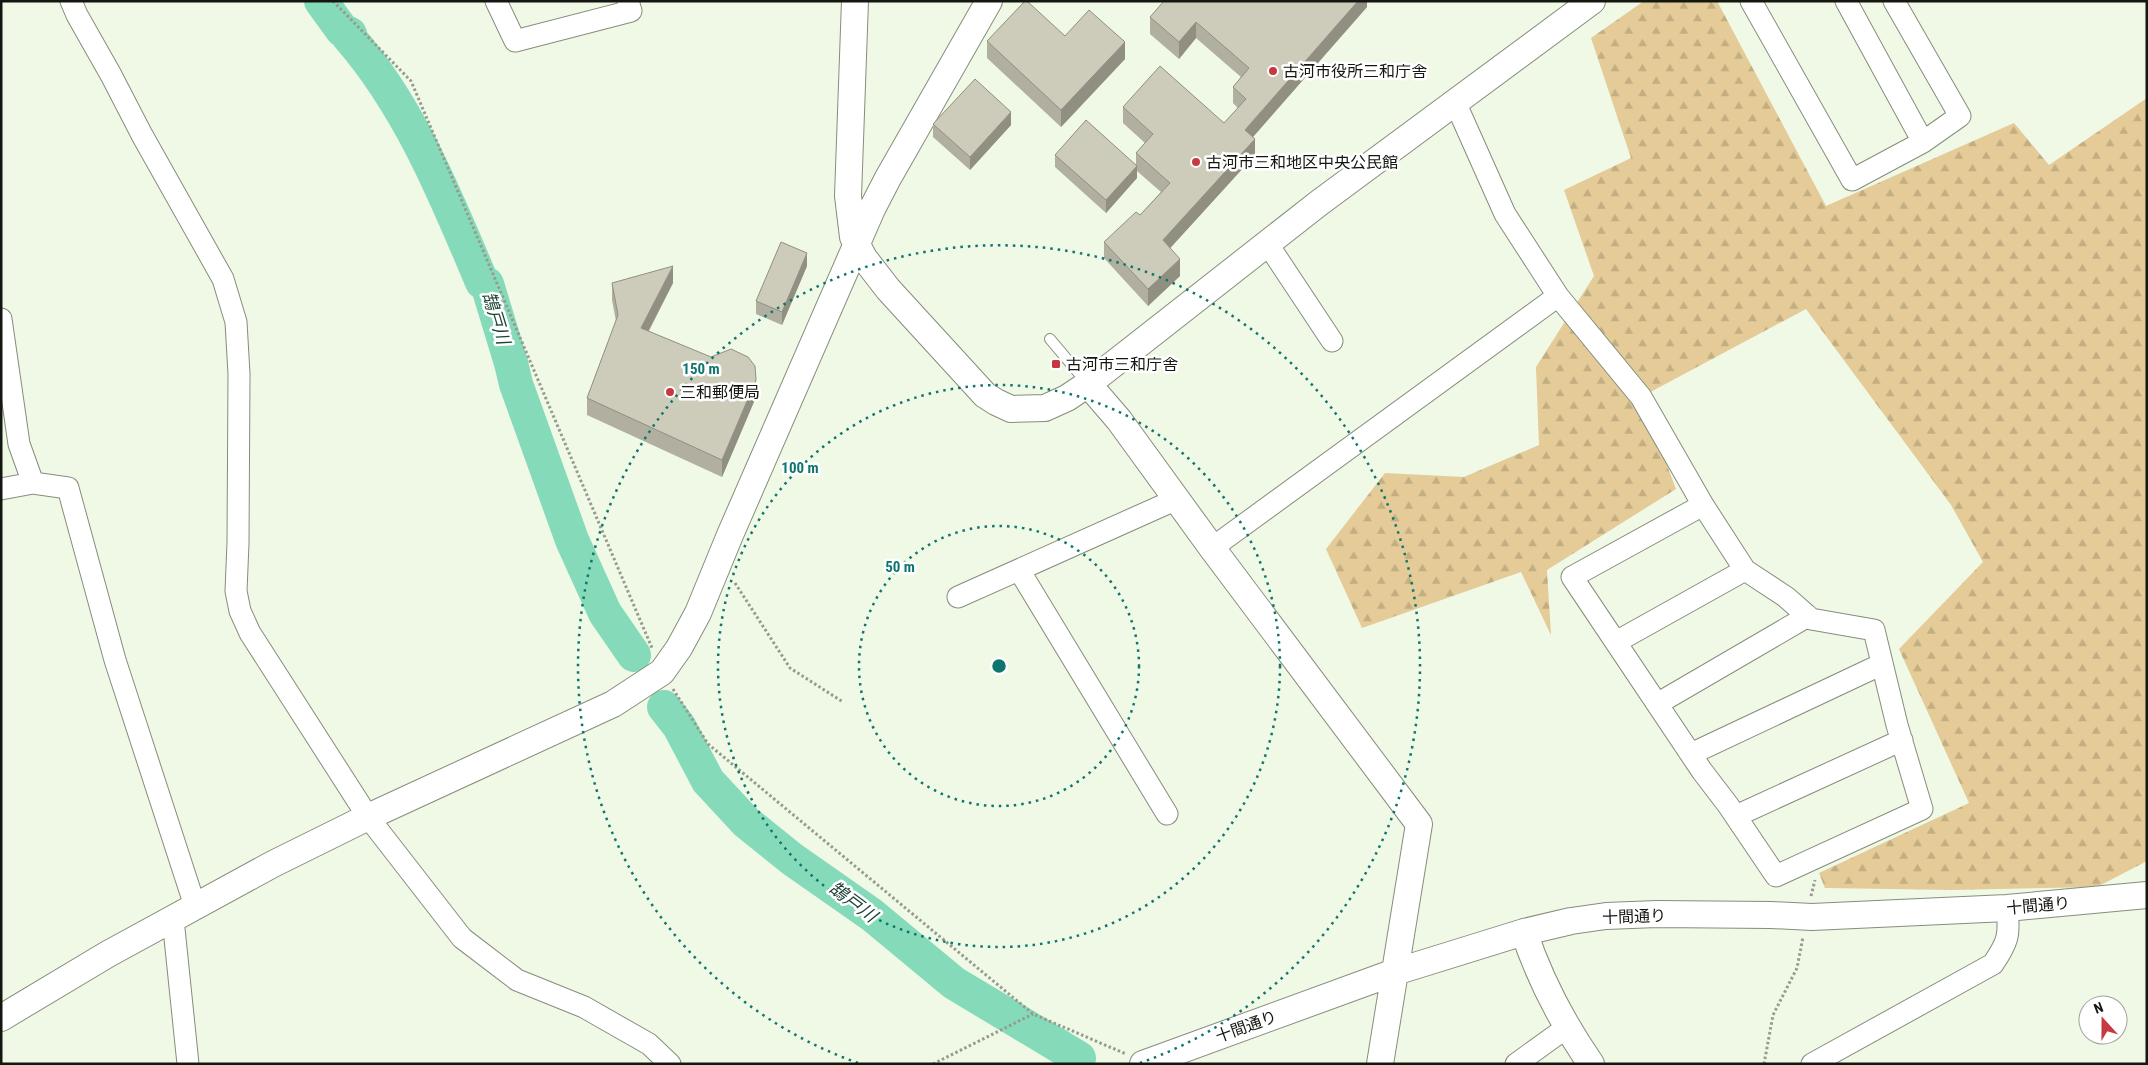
<svg xmlns="http://www.w3.org/2000/svg" width="2148" height="1065" font-family="'Roboto Condensed','Noto Sans JP',sans-serif">
	<defs>
		<pattern id="forest-firs" width="22" height="20" patternUnits="userSpaceOnUse" patternTransform="scale(1.25)"><rect width="22" height="20" fill="#e4cb98"/><path d="M5 1l3.5 6h-7zM16 11l3.5 6h-7z" fill="#c3ae82"/></pattern>
	</defs>
	<rect width="100%" height="100%" fill="#f0f8e6"/>
	<path fill="url(#forest-firs)" d="M1644 1H1717L1826 206 2014 123 2049 165 2147 98V861L2097 887 1953 890 1825 888 1819 873 1969 803 1899 649 1983 562 1951 505 1806 309 1641 397 1676 489 1547 570 1551 635 1521 572 1362 628 1326 549 1385 473 1464 477 1539 445 1536 367 1594 276 1564 190 1631 158 1591 38Z"/>
	<g fill="none" stroke-linecap="round" stroke-linejoin="round">
		<path stroke="#85dbb9" stroke-width="34" d="M321 1 342 30 350 34 348 36C410 107 446 197 482 282L487 284 511 363 516 384 572 540 605 613 634 655
			M664 707 679 726 708 781 746 822 792 859 872 915 954 983 1079 1058"/>
		<defs>
			<path id="service" d="M1050 339 1087 383"/>
			<path id="minor" d="M71 1 77 15 111 75 142 135 223 279 236 322 239 374 238 543 236 591 240 611 250 633 368 817 462 938 517 980 584 1007 649 1044 670 1064
				M496 1 515 41 631 11 628 1
				M1751 1 1852 180 1923 142
				M1846 1 1923 142 1960 116 1894 1
				M1455 102 1505 214 1558 296 1641 397 1703 505
				M1267 243 1332 341
				M1 319 19 444 33 483
				M1 489 33 483 68 488 115 660 195 906
				M1703 505 1745 570 1786 597 1811 619 1874 630 1897 725 1922 809 1776 876 1728 805 1702 771 1572 577Z
				M1212 548 1558 296
				M1019 570 1167 814
				M958 597 1177 499
				M1616 642 1745 570
				M1657 704 1808 616
				M1691 754 1882 664
				M1736 816 1902 740
				M173 919 188 1064
				M1516 1064 1566 1028
				M1812 1064 1993 964C2008 942 2010 935 2007 908"/>
			<path id="tertiary" d="M855 1 848 196 853 237 864 258 888 289 985 395 996 402 1011 409 1045 408 1067 398 1088 384 1319 203 1592 1
				M1088 384 1119 420 1212 548 1419 824 1380 1064
				M1524 932C1540 980 1562 1022 1591 1064
				M1 1018 108 954 273 864 368 817 613 704 662 672 679 648 698 613 730 535 872 209 888 178 989 1
				M1143 1064 1395 972 1524 932 1571 921 1606 916 1657 914 1771 915 1812 917 2007 908 2147 895"/>
		</defs>
		<use href="#service" stroke="#868d7c" stroke-width="12"/>
		<use href="#minor" stroke="#868d7c" stroke-width="23"/>
		<use href="#tertiary" stroke="#868d7c" stroke-width="28"/>
		<path stroke="#959b8e" stroke-width="3" stroke-dasharray="2.5 2.5" stroke-linecap="butt" d="M333 1 411 81 652 648
			M735 583 790 668 843 702
			M673 689 708 744 1033 1014 1126 1054
			M1811 896 1815 880
			M933 1064 1033 1014
			M1764 1064 1773 1015 1797 968 1803 937"/>
		<use href="#service" stroke="#fff" stroke-width="10"/>
		<use href="#minor" stroke="#fff" stroke-width="21"/>
		<use href="#tertiary" stroke="#fff" stroke-width="26"/>
	</g>
	<path fill="#b0afa0" d="M1367 1V7L1253 137 1255 155 1170 248 1180 276 1148 306 1104 258V242L1140 215 1161 192 1137 171V178L1106 213 1055 167V155L1136 164V153L1145 143 1123 123V107L1224 123 1238 108 1233 103V87L1241 77 1196 38 1179 59 1150 34V17Z
		M1065 36 1125 59 1061 127 987 58V41Z
		M933 124 1011 125 970 170 933 137Z
		M807 266 782 325 756 314V301Z
		M612 283H673L649 331 756 397 722 477 587 415V398L616 321 612 300Z"/>
	<path fill="#908f82" d="M1358 1H1367V7L1245 146V130Z
		M1196 22V38L1179 59V42Z
		M1125 42V59L1061 127V110Z
		M1011 112V125L970 170V157Z
		M1255 139V155L1163 256V240Z
		M1137 166V178L1106 213V200Z
		M807 253V266L782 325V312Z
		M1180 259V276L1148 306V289Z
		M673 266V283L641 345V328Z
		M756 380V397L722 477V460Z"/>
	<path fill="#cdccba" stroke="#908f82" d="M1025 1H1027L1065 36 1089 10 1125 42 1061 110 987 41Z
		M1164 1H1358L1245 130 1255 139 1163 240 1180 259 1148 289 1104 242 1136 212 1140 215 1170 183 1136 153 1153 134 1123 107 1160 66 1224 123 1246 99 1233 87 1249 68 1196 22 1179 42 1150 17Z
		M975 79 1011 112 970 157 933 124Z
		M1086 120 1137 166 1106 200 1055 155Z
		M781 242 807 253 782 312 756 301Z
		M673 266 641 328 711 357 731 349 748 357 755 366 756 380 722 460 587 398 618 315 612 283Z"/>
	<g fill="none" stroke="#0f766e" stroke-width="2.5" stroke-dasharray="2.5 5">
		<circle cx="999" cy="666" r="140"/>
		<circle cx="999" cy="666" r="281"/>
		<path d="M858 1063A421 421 0 1 1 1140 1063"/>
	</g>
	<g fill="#c83841" stroke="#fff" stroke-width="2">
		<circle cx="1273" cy="71" r="5"/>
		<circle cx="1196" cy="162" r="5"/>
		<rect x="1051" y="359" width="10" height="10" rx="2.5"/>
		<circle cx="670" cy="392" r="5"/>
	</g>
	<g text-anchor="middle" stroke-width="5" stroke-linejoin="round" paint-order="stroke">
		<g font-size="16" fill="#141710" stroke="#fff" text-anchor="start">
			<text x="1283" y="77">古河市役所三和庁舎</text>
			<text x="1206" y="168">古河市三和地区中央公民館</text>
			<text x="1066" y="370">古河市三和庁舎</text>
			<text x="680" y="398">三和郵便局</text>
		</g>
		<g font-size="16" fill="#141710" stroke="#fff">
			<text transform="translate(2038 905) rotate(-5)" y="6">十間通り</text>
			<text transform="translate(1634 916) rotate(-2)" y="6">十間通り</text>
			<text transform="translate(1246 1026) rotate(-20)" y="6">十間通り</text>
		</g>
		<g font-size="18" font-style="italic" fill="#1e4436" stroke="#fff">
			<text transform="translate(496 318) rotate(73)" y="6">鵠戸川</text>
			<text transform="translate(853 902) rotate(37)" y="6">鵠戸川</text>
		</g>
	</g>
	<circle cx="999" cy="666" r="8" fill="#0f766e" stroke="#fff" stroke-width="2.5"/>
	<g font-size="15" text-anchor="middle" font-weight="bold" fill="#0f766e" stroke="#fff" stroke-width="5" stroke-linejoin="round" paint-order="stroke">
		<text x="701" y="374">150 m</text>
		<text x="800" y="473">100 m</text>
		<text x="900" y="572">50 m</text>
	</g>
	<rect width="2148" height="1065" fill="none" stroke="#141710" stroke-width="5"/>
	<g transform="translate(2103 1020) rotate(339)"><circle r="24" fill="#ffffff" stroke="#a1a29f"/>
	<path d="M0-4L9 19L0 12L-9 19Z" fill="#c83841"/>
	<text y="-8" font-size="14" font-weight="bold" text-anchor="middle" fill="#141710">N</text>
	</g>
</svg>
